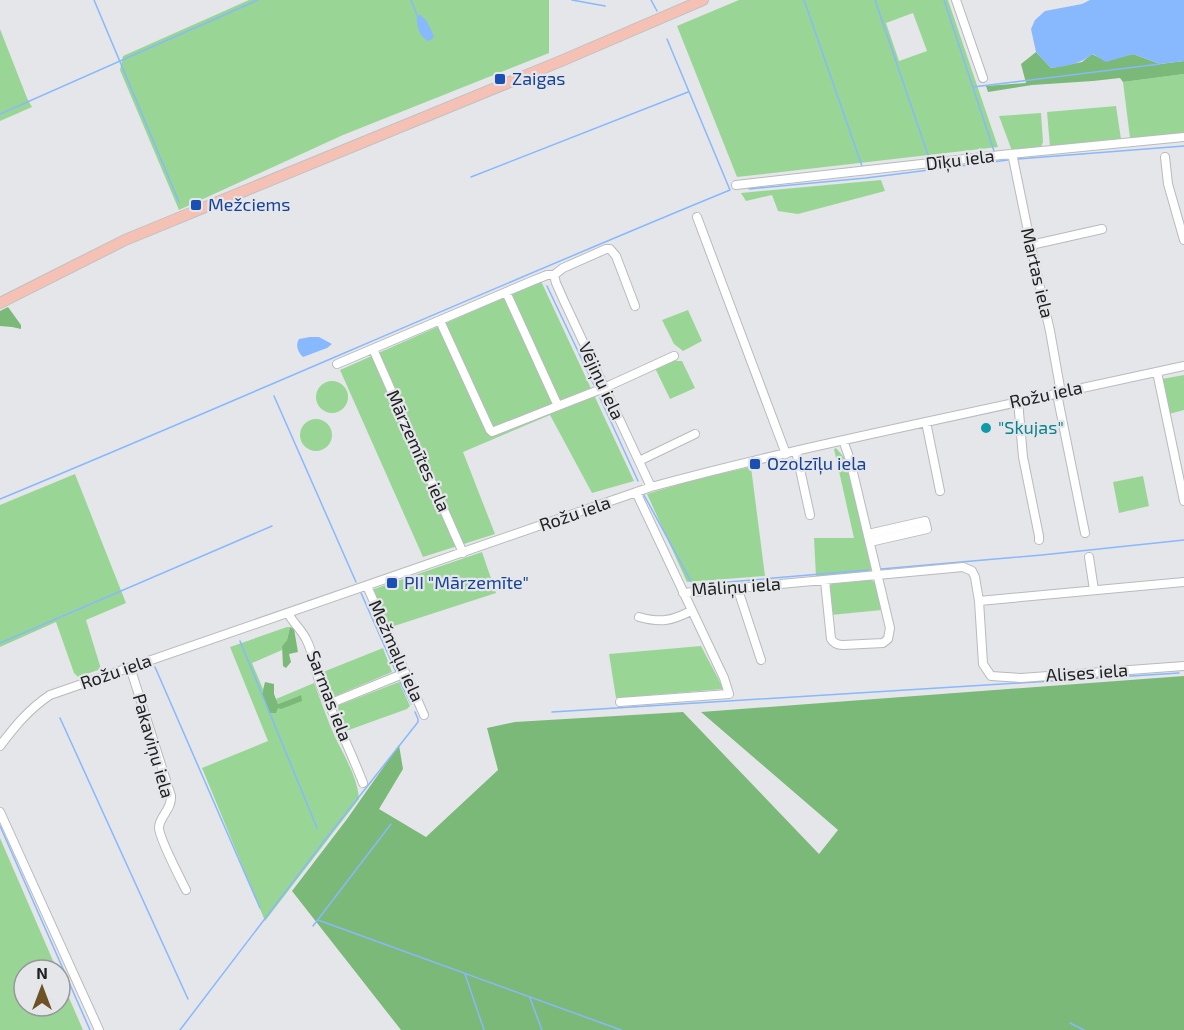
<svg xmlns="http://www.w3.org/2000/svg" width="1184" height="1030" font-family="'Exo 2',sans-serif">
	<rect width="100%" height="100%" fill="#e5e6e9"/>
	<path fill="#99d696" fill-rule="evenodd" d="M249 0H549V53L343 135 179 210 120 70 123 56Z
		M739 0H948L998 147 737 177 677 26ZM913 13 927 51 899 61 886 23Z
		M0 29 27 98 32 107 0 121Z
		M1184 74V134L1130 138 1123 82Z
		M1116 106 1121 139 1050 147 1047 112Z
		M1041 113 1043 142 1041 147 1012 151 999 116Z
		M881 180 885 191 798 214 778 211 772 195 746 201 741 193Z
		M541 281 634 481 592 493 550 415 463 452 495 534 423 557 340 370Z
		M688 310 702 341 683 351 674 344 662 320Z
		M674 359 677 361H682L695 388 670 399 655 368Z
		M1184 375V410L1169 414 1162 379Z
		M316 397a16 16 0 1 1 32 0a16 16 0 1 1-32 0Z
		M300 435a16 16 0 1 1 32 0a16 16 0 1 1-32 0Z
		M836 448 847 461 872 567 871 572 816 577 814 538H854L834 449Z
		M751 467 765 576 687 582 647 494 700 478Z
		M75 474 126 603 86 620 101 669 78 677 74 673 56 622 0 647V505Z
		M1143 476 1149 506 1119 513 1113 482Z
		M482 552 496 593 388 628 373 595 374 589Z
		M871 580 876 583 882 610 831 615 829 588 831 584Z
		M287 627H290L287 640 282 646V650L252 663 263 689 262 694 278 708 301 695 278 704 276 699 314 683C321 701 327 719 335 737 344 755 358 779 359 799L265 921 202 768 268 741 230 647Z
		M701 646 720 682 723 689 616 698 609 654Z
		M383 648 392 672 333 697 323 672Z
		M399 682 410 706 407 709 346 731 337 706Z
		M0 838 57 970H24V1006H60V977L83 1030H0Z"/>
	<path fill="#7bb978" d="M1036 52 1051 68 1082 62 1092 54 1106 61 1133 54 1160 64 1184 61V74L1123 82 1120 78 1093 81 1032 85 988 92 986 86 1026 83 1021 64Z
		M8 307 21 325V329L12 327 0 326V311Z
		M290 627 294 629 298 652 289 654 291 662 286 668 283 666 282 646 287 640Z
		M1184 676V1030H401L292 891 347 819 399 745 403 769 379 809 426 837 498 770 487 728 515 722 683 712 819 854 838 830 701 712Z
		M265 682 274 684V694L278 704 301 695 302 701 281 709 278 708 276 713H269L262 694Z"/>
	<path fill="#88b8fd" d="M1090 0H1184V61L1160 64 1133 54 1106 62 1093 54C1079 64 1068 66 1051 68L1036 52 1031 29 1035 20 1045 11 1082 4Z
		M417 15H420L426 20 434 36 431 40 428 41C419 36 416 25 417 15Z
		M310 337H319L332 344 327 348 303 357C298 352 295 346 299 339Z"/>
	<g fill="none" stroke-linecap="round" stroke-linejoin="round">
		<path stroke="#88b8fd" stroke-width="1.5" d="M94 0 179 202
			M411 0 417 15
			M572 0 605 6
			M651 0 657 11
			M804 0 862 166
			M875 0 929 158
			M944 0 994 151
			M973 87 1160 64
			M0 114 258 0
			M1018 159 1184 146
			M471 177 688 92
			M749 189 866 178 1008 160
			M547 286 594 385
			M274 396 356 582
			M600 398 638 481
			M644 495 693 585 868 570
			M0 499C244 398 486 290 730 190L667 39
			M881 569 1042 555 1184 540
			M361 593 396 672
			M240 641 317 828
			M0 643 272 526
			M155 667 260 908
			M400 682 411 704
			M552 712 1179 673
			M60 718 188 999
			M0 826 90 1030
			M318 920 621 1030
			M313 926 391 824
			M465 974 484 1030
			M530 998 542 1030
			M1070 1023 1084 1030
			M180 1030 328 836 418 722V719L415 712"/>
		<defs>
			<path id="minor" d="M956 0 983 78
				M1010 154 1013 158 1036 270 1050 331 1061 393
				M1165 157 1168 184 1184 240
				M736 185 1010 154 1184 137
				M697 217 786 454
				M1031 245 1102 229
				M554 275 556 283 564 301 651 487
				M506 292 558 406 604 388 674 356
				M440 321 490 430 492 432 558 406
				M373 349 463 553
				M337 364 532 281 547 275H554L563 268 606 249H610L616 256 635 306
				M1157 372 1184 501
				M1057 394 1085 533
				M1018 401 1023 457 1039 536V540
				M926 422 940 491
				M796 451 810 515
				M639 461 695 434
				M868 534 925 521 927 529 870 542
				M1089 557 1094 590
				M825 581 831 639C834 644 838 645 843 645L883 643 888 639 890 628 850 460 843 440
				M367 586 424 715
				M738 588 739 593 761 660
				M683 593 963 567 972 571 975 577 979 601 983 664 991 676 1021 678 1184 666
				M979 601 1184 582
				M288 613C293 623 301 629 306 639 314 654 315 669 320 684 334 717 350 749 363 783
				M639 617C661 623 671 621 691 611
				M130 667 171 796C172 809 160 816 159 827 158 836 181 880 186 890
				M620 702 729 694 724 678 636 492
				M329 704 405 673
				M0 746C15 726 29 709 50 695L651 487C742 462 834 442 926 422 1012 403 1098 384 1184 366
				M0 812 99 1030"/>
			<path id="major" d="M0 303 125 240 561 61 703 0"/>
		</defs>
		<use href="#minor" stroke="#b9babe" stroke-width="10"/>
		<use href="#major" stroke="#c1c1c1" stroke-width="12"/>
		<use href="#minor" stroke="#fff" stroke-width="8"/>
		<use href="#major" stroke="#f5c1b5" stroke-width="10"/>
	</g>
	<g fill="#1a4fb4" stroke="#e5e6e9" stroke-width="2">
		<rect x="494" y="73" width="12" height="12" rx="3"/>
		<rect x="190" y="199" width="12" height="12" rx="3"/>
		<rect x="749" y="458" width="12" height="12" rx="3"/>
		<rect x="386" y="577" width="12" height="12" rx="3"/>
	</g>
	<circle fill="#0f9aa8" stroke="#e5e6e9" stroke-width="2" cx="986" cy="428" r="6"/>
	<g text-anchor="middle" stroke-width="4.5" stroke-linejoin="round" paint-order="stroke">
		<g font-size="18" fill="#164399" stroke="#e5e6e9" text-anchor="start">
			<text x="512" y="85">Zaigas</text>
			<text x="208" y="211">Mežciems</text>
			<text x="767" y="470">Ozolzīļu iela</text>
			<text x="404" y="589">PII "Mārzemīte"</text>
		</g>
		<g font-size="18" fill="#202122" stroke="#e5e6e9">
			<text transform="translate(960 160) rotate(-7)" y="6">Dīķu iela</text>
			<text transform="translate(1037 273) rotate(77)" y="6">Martas iela</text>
			<text transform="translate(601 381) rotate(65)" y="6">Vējiņu iela</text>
			<text transform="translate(1046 395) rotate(-12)" y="6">Rožu iela</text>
			<text transform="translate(418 451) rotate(66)" y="6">Mārzemītes iela</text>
			<text transform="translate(575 514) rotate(-19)" y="6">Rožu iela</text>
			<text transform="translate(736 587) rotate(-4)" y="6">Māliņu iela</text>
			<text transform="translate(396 651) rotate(66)" y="6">Mežmaļu iela</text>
			<text transform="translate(116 672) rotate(-19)" y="6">Rožu iela</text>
			<text transform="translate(1087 673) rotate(-4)" y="6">Alises iela</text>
			<text transform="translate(329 696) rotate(69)" y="6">Sarmas iela</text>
			<text transform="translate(153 746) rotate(74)" y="6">Pakaviņu iela</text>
		</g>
		<g font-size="18" fill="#0d838f" stroke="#e5e6e9" text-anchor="start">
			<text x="998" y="434">"Skujas"</text>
		</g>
	</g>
	<g transform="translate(42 988)"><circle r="28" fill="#e5e6e9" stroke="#969799" stroke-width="1.5"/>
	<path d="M0-4.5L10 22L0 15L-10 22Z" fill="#6e5225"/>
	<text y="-9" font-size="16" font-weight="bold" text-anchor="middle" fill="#202122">N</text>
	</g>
</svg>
